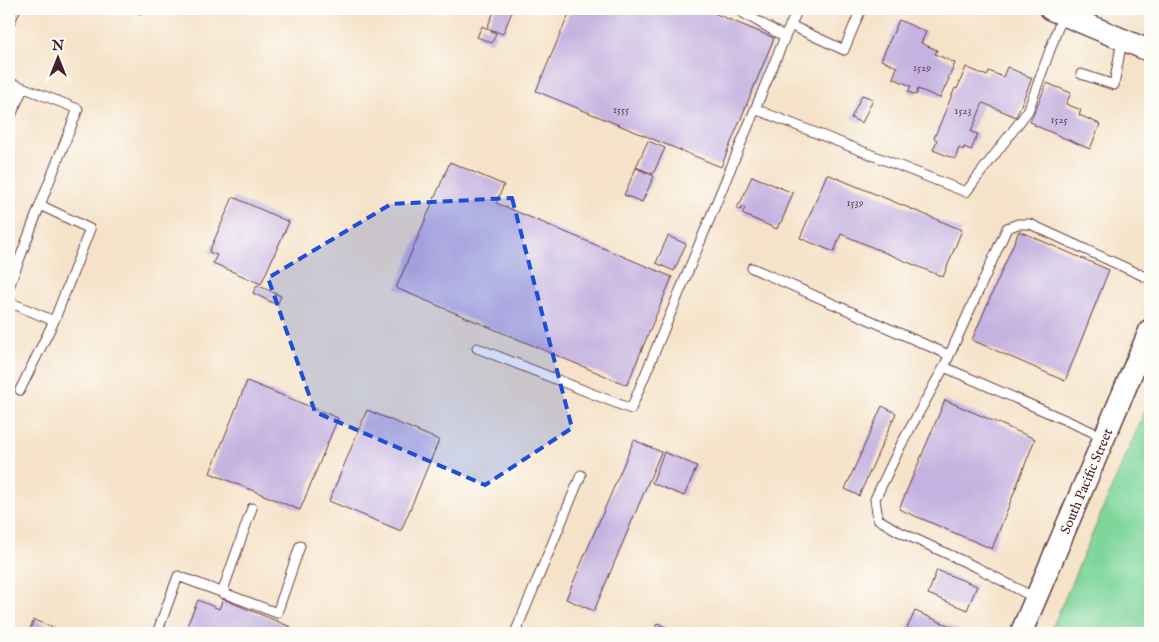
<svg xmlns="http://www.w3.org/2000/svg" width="1159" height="642" font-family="'IM FELL English',serif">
	<rect width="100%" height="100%" fill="#fdfcf7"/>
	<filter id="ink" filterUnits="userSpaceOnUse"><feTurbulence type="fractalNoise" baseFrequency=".02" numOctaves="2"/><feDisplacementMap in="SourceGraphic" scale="10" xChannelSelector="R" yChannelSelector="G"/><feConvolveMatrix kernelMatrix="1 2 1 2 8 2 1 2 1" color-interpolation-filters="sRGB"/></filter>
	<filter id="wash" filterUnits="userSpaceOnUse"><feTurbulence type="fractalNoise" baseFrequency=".0096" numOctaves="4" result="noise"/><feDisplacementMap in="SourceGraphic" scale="20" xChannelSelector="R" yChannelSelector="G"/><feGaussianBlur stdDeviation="1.12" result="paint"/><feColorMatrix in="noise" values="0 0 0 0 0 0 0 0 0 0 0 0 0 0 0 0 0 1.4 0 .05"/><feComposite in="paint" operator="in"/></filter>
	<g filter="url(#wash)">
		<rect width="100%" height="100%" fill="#f5e2c8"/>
		<path fill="#7ed69b" stroke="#647a63" d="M1150 399V633H1050Z"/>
		<g id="blocks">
			<path fill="#c5b2e0" d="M9 9H21L9 37Z
				M128 9H143L141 14Z
				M495 9H513L503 34 487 28Z
				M571 9H704L774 38 721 167 536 91Z
				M899 20 926 32 921 43 937 50 935 54 955 63 950 75 948 76 949 79 940 98 918 89 916 95 908 92 911 86 893 78 897 67 881 60Z
				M482 26 496 33 492 43 477 37Z
				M966 67 987 76 989 71 1003 77 1007 67 1032 78 1016 117 983 103 971 132 978 134 971 150 964 147 963 150 959 148 955 159 933 150 937 140 934 138 955 88 957 89Z
				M1047 83 1071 93 1066 104 1081 110 1079 115 1100 124 1090 149 1034 125 1035 124 1030 122Z
				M862 95 873 99 862 123 851 118Z
				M648 141 665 148 653 174 636 167Z
				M450 162 504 185 496 203 672 277 627 385 396 288Z
				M636 168 654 176 642 202 624 195Z
				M827 174 962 230 943 277 841 234 834 252 800 238Z
				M752 176 793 193 781 223 780 222 777 229 742 214 745 208 742 206 741 210 737 208 739 204H740Z
				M233 197 289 222 261 284 213 263 217 255 209 252Z
				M1019 231 1109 270 1065 381 972 340Z
				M668 236 686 244 674 271 656 263Z
				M257 285 281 296 277 305 253 293Z
				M247 381 338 418 300 510 210 473Z
				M945 400 1035 439 992 549 899 509Z
				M882 406 896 413 859 496 845 489Z
				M367 410 439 440 401 531 329 501Z
				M634 440 661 452 594 611 566 599Z
				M664 452 697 466 684 496 652 483Z
				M937 570 977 586 967 610 928 594Z
				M223 599 291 627 289 633H184L198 600 219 609Z
				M915 611 959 630 957 633H905Z
				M34 620 66 633H28Z
				M657 623 676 632 675 633H653Z"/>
		</g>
	</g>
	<g filter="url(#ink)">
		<use href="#blocks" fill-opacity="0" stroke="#643c43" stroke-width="1"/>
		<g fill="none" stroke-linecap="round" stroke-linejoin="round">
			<defs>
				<path id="service" d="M741 9 740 11 785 37 798 9
					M790 25 844 50 861 9
					M1081 74 1114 85 1122 40
					M9 82 78 109 40 205 90 229 54 321 9 302
					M755 109 966 192 1028 111 1063 14
					M9 120 23 88
					M752 268 949 355
					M9 287 40 205
					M477 348 631 409 785 37
					M944 367 1104 437
					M20 390 54 321
					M222 593 252 508
					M1035 598 978 568 898 531 878 519 875 499 901 445 944 367 1007 228 1018 224H1030L1150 279
					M157 633 178 576 277 613 300 546
					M515 633 581 475"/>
				<path id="tertiary" d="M1050 9 1150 51
					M1021 633 1150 330"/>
			</defs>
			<use href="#service" stroke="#643c43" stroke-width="11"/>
			<use href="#tertiary" stroke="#643c43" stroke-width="24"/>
			<use href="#service" stroke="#fff" stroke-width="9"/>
			<use href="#tertiary" stroke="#fff" stroke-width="21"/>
		</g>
	</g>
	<path fill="#1d4ed8" fill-opacity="0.2" stroke="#1d4ed8" stroke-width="4" stroke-dasharray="10 6" stroke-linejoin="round" d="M512 198 572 428 485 485 315 412 268 278 391 204Z"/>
	<g text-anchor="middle" stroke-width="5" stroke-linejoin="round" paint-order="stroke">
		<g font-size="11" fill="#694458">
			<text x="922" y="71">1529</text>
			<text x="621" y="113">1555</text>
			<text x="963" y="114">1523</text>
			<text x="1059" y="123">1525</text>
			<text x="855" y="206">1539</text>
		</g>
		<g font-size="14" fill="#4a1f2b" stroke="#fdfcf7">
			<text transform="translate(1086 481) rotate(-67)" y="5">South Pacific Street</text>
		</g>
	</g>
	<rect width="1159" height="642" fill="none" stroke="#fdfcf7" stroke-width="30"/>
	<g transform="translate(58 58)" stroke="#fdfcf7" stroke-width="4" paint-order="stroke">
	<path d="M0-4L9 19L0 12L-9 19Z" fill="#4a1f2b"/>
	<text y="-8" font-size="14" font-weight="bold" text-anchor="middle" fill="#4a1f2b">N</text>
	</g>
</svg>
